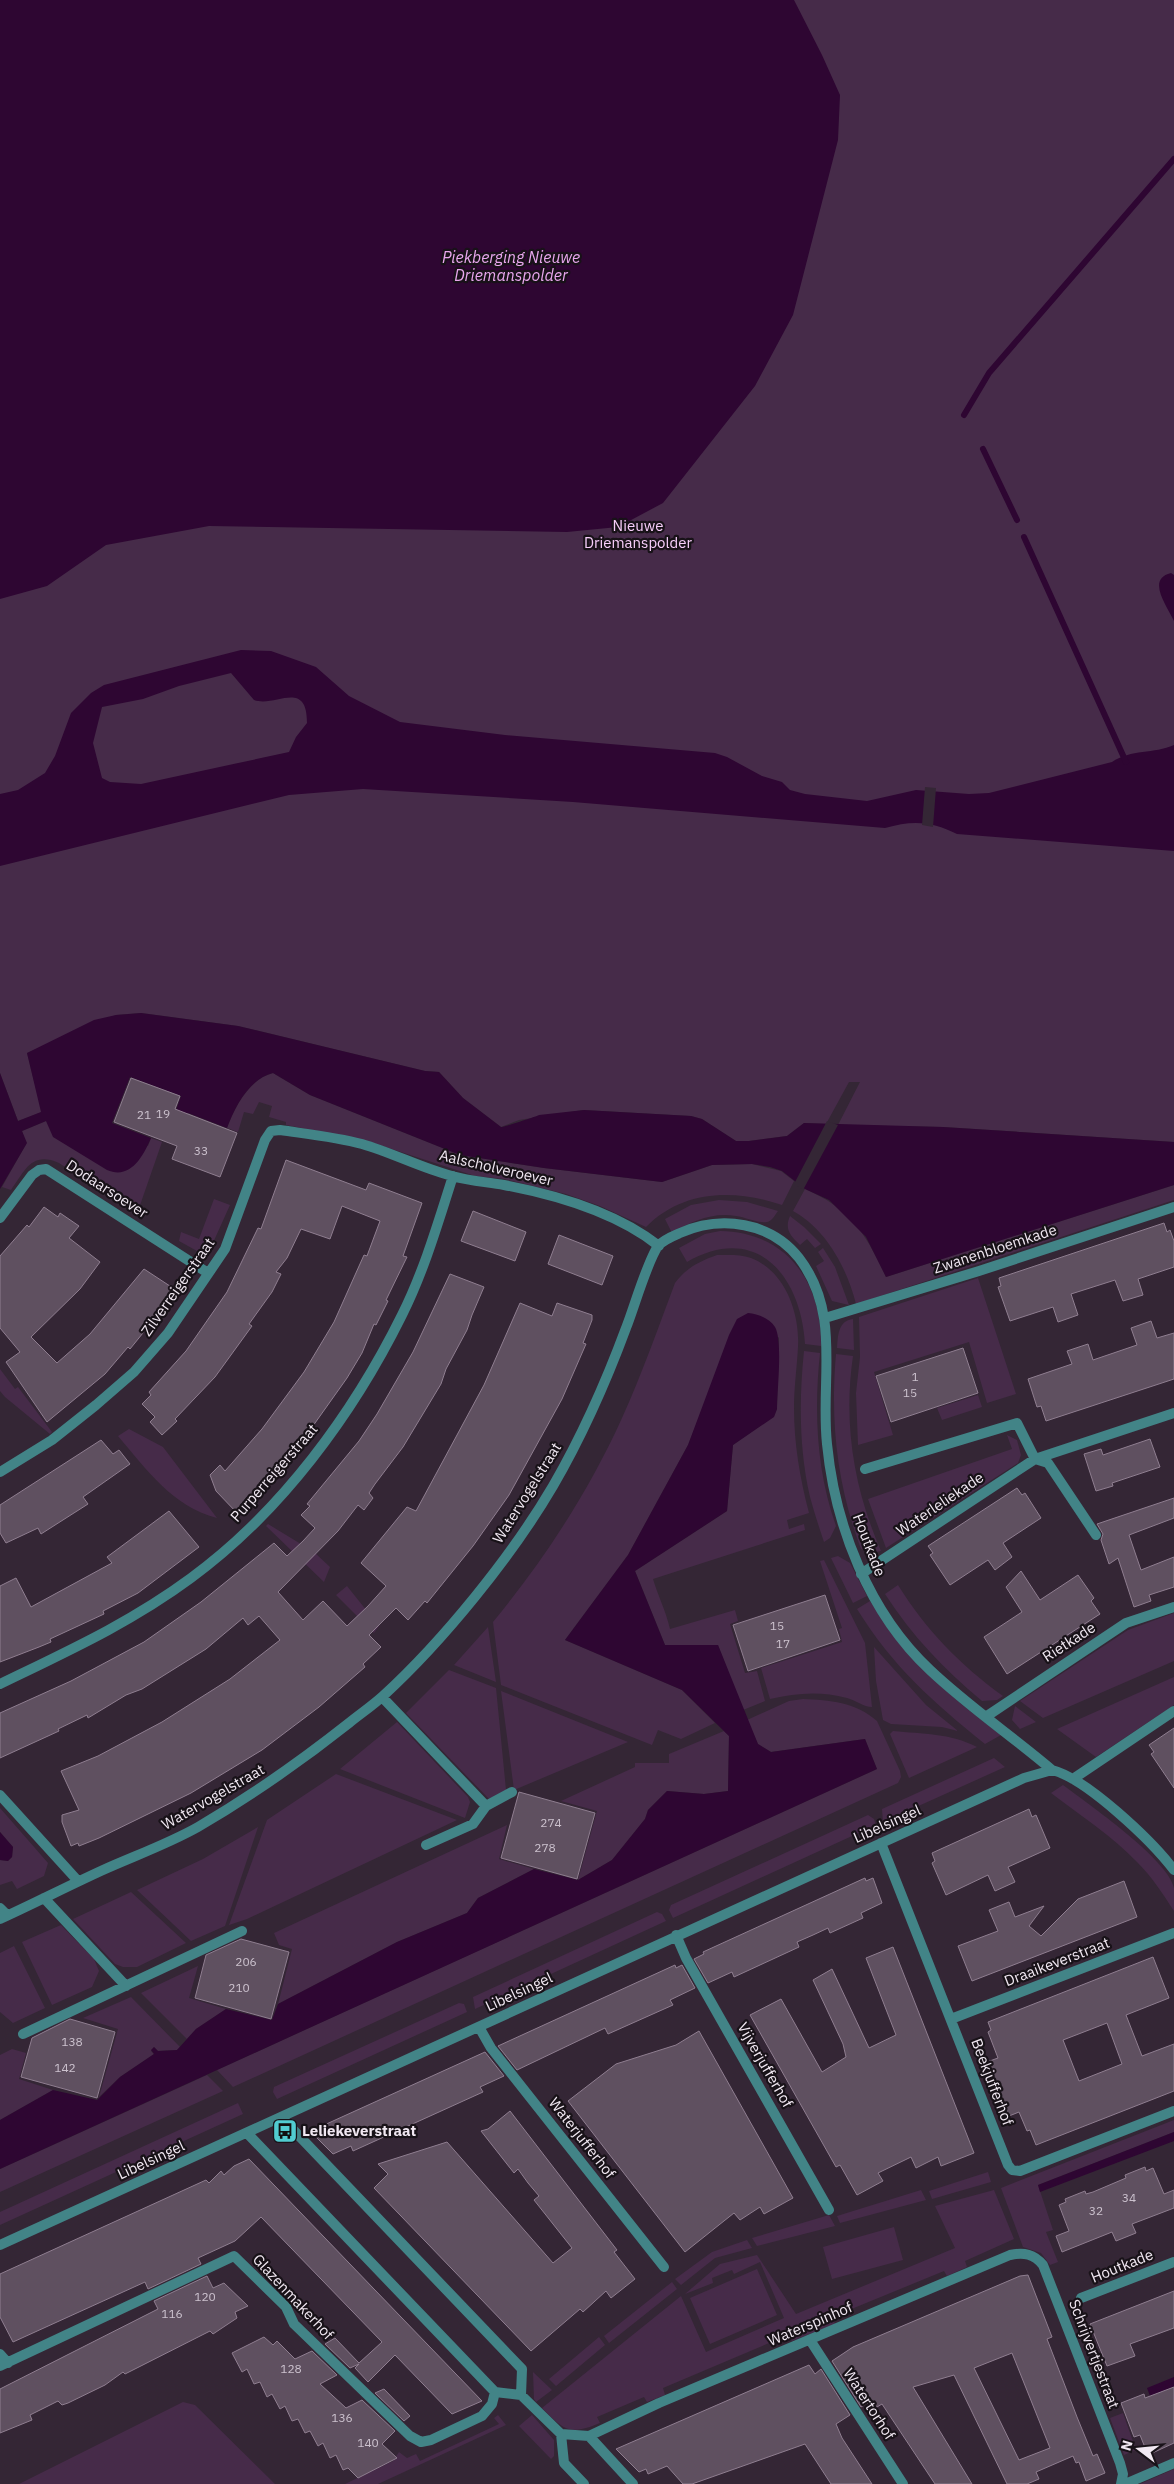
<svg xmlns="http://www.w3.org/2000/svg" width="1174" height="2484" font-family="'IBM Plex Sans',sans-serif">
	<rect width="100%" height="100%" fill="#342635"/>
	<path fill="#462b49" d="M0 0H1174V1142L943 1127 838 1125 860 1082H849L826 1124 804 1123 787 1136 749 1141H736L702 1119 691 1116 583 1110 519 1120 501 1127 463 1098 439 1072 425 1071 238 1026 141 1013 116 1015 27 1053 42 1112 18 1121 0 1073Z
		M273 1073 310 1095 460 1155 544 1168 662 1182 712 1165 752 1164 781 1171 794 1181 782 1205C736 1189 683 1189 646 1227L600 1206 566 1194 504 1179 475 1176 367 1141 286 1125V1122L269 1117 272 1106 259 1102 253 1114 244 1112 238 1132 227 1128C235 1107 249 1079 273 1073Z
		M46 1121 148 1146 151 1138 162 1142 138 1211 136 1213 59 1163C31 1151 25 1171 11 1190L2 1187 26 1144 22 1131Z
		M1174 1185V1200L856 1304C847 1268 826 1229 793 1211L805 1189C851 1209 866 1234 886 1277Z
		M214 1199 230 1205 212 1245 202 1252 197 1251 179 1241 181 1232 199 1239Z
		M719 1200 747 1202 778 1211C775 1215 772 1221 767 1222 760 1224 745 1217 736 1216 713 1212 692 1221 672 1233L665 1219 691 1205Z
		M790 1216 804 1227 821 1244 815 1248 807 1239 800 1245C791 1236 784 1230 790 1216Z
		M720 1231C787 1232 822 1282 821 1346L805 1344C801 1276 757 1222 687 1262L679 1248 705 1234Z
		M823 1248 835 1267 849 1305 832 1301 816 1266 824 1261 818 1252Z
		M717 1255C728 1255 740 1254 751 1258 785 1271 800 1313 798 1347 797 1367 794 1387 794 1408 794 1444 800 1478 809 1513L787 1520 789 1529 804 1524 805 1530 653 1579C658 1596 666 1611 670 1629L735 1610 738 1621 730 1624 745 1673 757 1671 765 1701 743 1710 718 1645H665L635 1571 727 1511 733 1445 774 1416 777 1409 779 1337 707 1397 688 1445 628 1555 565 1640 682 1690 715 1723 681 1739 658 1730 652 1745 501 1685 493 1622C544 1560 589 1491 622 1418 642 1374 658 1328 675 1283 686 1268 700 1261 717 1255Z
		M978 1278 1016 1394 987 1403 969 1342 874 1372 893 1435 858 1445 856 1393 860 1357 859 1317Z
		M853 1319 854 1350 837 1348C838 1335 838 1321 853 1319Z
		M804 1351 820 1353C814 1410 816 1470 836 1526L830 1538 824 1542C819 1527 814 1512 810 1497 799 1449 799 1399 804 1351Z
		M836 1354 853 1356C843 1424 854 1489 881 1551L869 1553 861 1549C837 1485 830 1422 836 1354Z
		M0 1369 15 1389 18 1387 52 1432 50 1434 5 1397 0 1391Z
		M978 1395 982 1407 942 1420 937 1408Z
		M129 1429 163 1447 217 1518C172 1506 147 1470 118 1436Z
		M1007 1435 1017 1440 1021 1455 1018 1463 886 1548 868 1499 1012 1449Z
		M268 1524 314 1552 330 1567 324 1582 266 1526Z
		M838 1556 850 1563 867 1596 853 1603 831 1558Z
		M824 1560 865 1643 872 1707C864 1707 855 1700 847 1698 820 1691 797 1693 770 1699L761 1668 842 1642 839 1629 842 1628 820 1561Z
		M898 1585C926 1630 960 1665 1003 1696L997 1700 982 1701C944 1669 912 1636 885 1594Z
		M347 1586 379 1626 374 1633 336 1595Z
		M870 1601C909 1660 945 1693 1001 1735L985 1744C933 1702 893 1667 857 1609Z
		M1174 1613V1661L1043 1718 1020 1701 1128 1630Z
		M488 1627 496 1682 454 1665Z
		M874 1647 926 1705 958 1731 942 1727 891 1724 883 1720 876 1681Z
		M449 1670 496 1688 506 1790 489 1799 406 1713Z
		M1174 1677V1705L1096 1757 1057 1729Z
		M501 1691 628 1742 514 1790Z
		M803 1699C829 1700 856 1702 877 1721L900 1771 901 1777 898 1783 233 2087 217 2070 877 1769 865 1739 771 1752 758 1744 747 1720 789 1701Z
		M1015 1706 1036 1722 1020 1729 1012 1720Z
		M397 1722 468 1797 470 1802 465 1818 340 1769Z
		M724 1731 729 1736 728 1791 704 1794 667 1791 648 1810 645 1819 612 1860 578 1880 597 1811 561 1801 635 1767V1763H669V1754Z
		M893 1731C923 1734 950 1733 977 1747L909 1778 890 1734Z
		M994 1758 1005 1767 883 1822 882 1809Z
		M336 1774 457 1820 247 1919 229 1925 267 1820Z
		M1063 1785C1087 1803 1169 1860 1174 1888 1174 1895 1174 1904 1174 1911 1163 1894 1152 1877 1137 1862 1112 1836 1080 1815 1051 1793Z
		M0 1808 48 1863 44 1876 17 1889 12 1881 0 1885V1860L8 1861 12 1857 13 1847 0 1832Z
		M868 1815 874 1819 876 1825 673 1918 669 1910 671 1905Z
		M507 1825 499 1859 534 1869 478 1898 467 1913 397 1942 278 2004 292 1949 279 1945 274 1933Z
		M258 1827 225 1926 191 1941 137 1890 203 1859Z
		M131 1892 186 1943 137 1967H123L115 1964 73 1919Z
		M657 1912 662 1914 666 1921 475 2009 473 1997Z
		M61 1925 94 1959 99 1971 92 1987 52 2005 22 1942Z
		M14 1946 45 2008 13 2023 0 2012V1953Z
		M198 1966 189 1998 226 2009 196 2029 187 2039 141 1993Z
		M131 1997 180 2047 177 2050 158 2051 154 2047 151 2051 154 2054 120 2077 99 2097 118 2029 83 2018Z
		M459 2003 464 2004 467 2012 277 2099 273 2092 274 2087Z
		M12 2049 26 2053 19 2079 53 2090 0 2120V2055Z
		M207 2075 223 2091 0 2192V2169Z
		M238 2103 243 2114 0 2225V2212Z
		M1174 2120V2132L1038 2185 1053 2230 1046 2232 1058 2262 1050 2265 1041 2253 1023 2247 1001 2188Z
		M988 2172 991 2182 932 2199 929 2191Z
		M921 2190 926 2200 840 2223 837 2216Z
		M994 2190 1014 2239 965 2261 967 2267 947 2276 944 2271 832 2317 835 2324 792 2341 788 2335 663 2388 665 2395 647 2402 644 2397 597 2417 600 2423C569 2436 564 2430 542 2408L681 2296 706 2352 784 2318 760 2262 734 2274 732 2270 712 2278 713 2283 685 2294 720 2264 757 2255 796 2314 955 2248 935 2206Z
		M829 2215 835 2226 757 2246 752 2238Z
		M894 2227 903 2260 832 2279 823 2247Z
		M747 2240 752 2248 715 2258 681 2285 675 2279 712 2252Z
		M757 2269 777 2315 710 2344 690 2298Z
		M672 2282 677 2289 609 2343 604 2336Z
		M599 2337 605 2345 556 2386 549 2379Z
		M533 2372 552 2390 536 2402 534 2399Z
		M183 2402 195 2405 275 2484H19Z
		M1123 2413 1136 2450 1124 2455 1110 2418Z
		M498 2415 506 2425 378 2484H345L393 2461 399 2452 407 2458 416 2454 420 2461 499 2424 494 2418Z
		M532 2415 554 2440V2456L551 2459 519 2426Z
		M1174 2469V2484H1140Z"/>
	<path fill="#2e0632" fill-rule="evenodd" d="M0 0H794L822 55 840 95 838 140 793 315 755 386 663 503 618 527 567 532 209 526 106 545 47 586 0 599Z
		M1171 573 1174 575V621C1167 606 1146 579 1171 573Z
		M241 650 271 651 316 667 349 696 400 722 505 735 715 753 727 757 762 776 782 782 790 790 805 794 867 801 916 790 969 794 989 793 1112 762C1131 749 1154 754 1174 745V851L957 834C932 821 912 820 885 828L573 802 363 789 289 795 0 866V794L18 790 45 773 55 756 71 713 91 693 104 685ZM231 673 254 700C275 708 307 678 307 723L296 737 289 752 141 784 110 782 102 778 93 743 102 707 143 699 179 686Z
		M141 1013 238 1026 425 1071 439 1072 463 1098 501 1127C504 1127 538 1116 539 1115L584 1110 691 1116 702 1119 736 1141H749L787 1136 804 1123 943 1127 1174 1142V1185L886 1277 866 1237 829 1200 805 1189 782 1171 770 1167 752 1164 712 1165 662 1182 544 1168 460 1155 310 1095 273 1073C249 1079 235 1107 227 1128L188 1113 184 1120 174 1116 181 1096 130 1077 112 1123 151 1138C143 1157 130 1180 107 1170L53 1137 46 1121 22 1131 27 1143 0 1189V1073L18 1121 41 1112 27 1053 94 1020 116 1015Z
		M748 1313C758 1314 769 1318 775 1327 783 1341 777 1391 777 1409L774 1417 733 1445 727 1511 635 1571 665 1645H718L758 1744 771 1752 865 1739 877 1769 0 2169V2120L53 2090 97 2100 120 2077 154 2054 151 2050 154 2047 158 2051 177 2050 196 2029 226 2009 272 2020 278 2004 397 1942 467 1913 478 1898 534 1869 578 1880 612 1860 645 1819 648 1810 667 1791 704 1794 728 1791 729 1736 682 1690 565 1640 628 1555 688 1445 729 1335 737 1319Z
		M0 1832 13 1847 12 1857 8 1861 0 1860Z
		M1174 2132V2141L1040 2192 1038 2185Z
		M1174 2377V2387L1150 2396 1147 2388Z"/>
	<path fill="#342635" d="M925 787 936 788 933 827 922 825Z
		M827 1121 838 1125 803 1190 794 1184Z"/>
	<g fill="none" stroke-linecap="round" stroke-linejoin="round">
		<path stroke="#2e0632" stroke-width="6" d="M964 415 989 373 1174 159
			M983 449 1017 520
			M1024 537 1126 762"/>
	</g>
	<path fill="#5f5060" stroke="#8f7e90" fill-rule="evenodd" d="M131 1078 180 1096 175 1109 237 1133 220 1177 172 1159 177 1146 114 1122Z
		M286 1160 366 1190 369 1183 422 1203 403 1256 407 1257 386 1300 388 1301 376 1325 374 1324 362 1353 347 1378 293 1454 237 1513 216 1491 210 1475 220 1465 225 1471 262 1429 304 1372 334 1322 364 1255 367 1256 380 1221 342 1206 330 1239 301 1229 287 1258 276 1272 281 1274 272 1292 249 1324 252 1326 215 1377 175 1419 177 1421 162 1435 150 1422 155 1417 142 1404 151 1395 149 1392 186 1351 227 1292 258 1228 261 1229Z
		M44 1207 58 1217 60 1213 79 1226 69 1238 100 1262 80 1289 31 1337 57 1363 90 1334 144 1269 176 1290 145 1327 147 1328 130 1349 128 1347 105 1374 47 1422 6 1362 20 1352 0 1328V1256L27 1225 29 1227Z
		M473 1211 526 1232 515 1261 461 1241Z
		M1164 1223 1167 1232 1170 1230 1174 1241V1267L1138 1279 1143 1295 1123 1301 1115 1280 1071 1294 1078 1315 1058 1322 1053 1307 1010 1321 998 1287 1001 1286 999 1278Z
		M559 1235 613 1256 602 1285 548 1264Z
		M450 1274 484 1287 472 1315 467 1330 446 1369 441 1384 403 1447 375 1484 369 1493 373 1498 364 1510 358 1505 338 1531 278 1592 303 1620 323 1601 347 1626 368 1606 386 1586 361 1563 407 1507 416 1511 484 1385 520 1303 552 1316 557 1303 592 1315V1320L583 1343 586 1344 562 1399 509 1495 473 1546 427 1603 425 1601 408 1620 396 1608 369 1635 381 1647 363 1664 365 1667 319 1707 262 1750 191 1793 99 1838 79 1846 78 1843 71 1846 62 1822V1815L79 1810 61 1771 98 1756 162 1722 230 1679 280 1640 259 1616 248 1625 243 1618 206 1649 142 1689 126 1695 88 1718 87 1715 58 1729 59 1731 0 1758V1713L71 1681 144 1642 201 1602 274 1543 287 1556 303 1541 315 1528 301 1515 310 1506 307 1504 359 1441 377 1414 413 1352Z
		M1151 1321 1157 1338 1174 1333V1379L1046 1421 1041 1406 1037 1407 1028 1379 1072 1364 1067 1351 1088 1344 1093 1360 1137 1345 1131 1328Z
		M963 1348 978 1393 891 1422 876 1376Z
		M1150 1439 1160 1467 1112 1483 1113 1486 1096 1491 1084 1454 1101 1449 1103 1455Z
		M101 1440 113 1454 119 1450 130 1464 83 1497 88 1504 41 1534 38 1528 6 1543 0 1533V1505Z
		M1017 1488 1022 1495 1025 1493 1041 1518 1003 1543 1012 1557 995 1570 988 1560 950 1585 930 1555 933 1553 928 1546Z
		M1174 1498V1518L1129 1535 1141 1570 1174 1557V1587L1149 1595 1151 1601 1134 1607 1118 1558 1109 1564 1101 1540 1103 1534 1097 1524Z
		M169 1511 199 1547 138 1593 103 1611 104 1614 50 1639 51 1642 39 1647 0 1662V1586L16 1578 31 1607 112 1563 107 1557Z
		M1021 1571 1040 1600 1078 1575 1094 1598 1091 1601 1100 1614 1007 1674 984 1637 1022 1612 1006 1587Z
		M825 1595 840 1640 748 1671 733 1625Z
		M1174 1728V1788L1151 1754 1154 1752 1149 1745Z
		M519 1792 595 1813 577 1879 501 1858Z
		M1029 1809 1032 1817 1036 1815 1050 1848 1008 1867 1015 1882 995 1891 988 1875 946 1895 932 1863 935 1861 932 1853Z
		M865 1878 866 1881 873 1878 882 1903 861 1913 863 1918 830 1933 828 1928 813 1935 797 1942 799 1947 734 1977 732 1972 708 1983 694 1959 704 1954 703 1952Z
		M1124 1881 1137 1917 972 1981 958 1946 998 1931 989 1910 1009 1902 1015 1917 1044 1906 1029 1926 1041 1936 1078 1899Z
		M241 1939 289 1952 271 2019 195 1998 206 1955Z
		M893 1947 974 2153 941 2166 938 2157 916 2168 911 2157 878 2173 883 2181 857 2195 840 2165 836 2167 750 2015 781 1999 822 2072 846 2057 843 2044 813 1980 832 1969 869 2048 896 2035 866 1958Z
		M1153 1957 1169 1998 1126 2015 1142 2056 1174 2044V2091L1036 2145 1030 2130 1027 2131 1019 2112 1009 2116 996 2084 987 2062 998 2058 988 2032 991 2030 988 2022ZM1107 2023 1122 2064 1079 2081 1063 2040Z
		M675 1965 676 1968 682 1965 695 1988 670 2000 673 2005 608 2034 605 2028 517 2070 498 2046Z
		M70 2019 115 2032 97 2098 21 2077 32 2038Z
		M699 2031 793 2198 764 2214 760 2207 740 2220 734 2213 685 2252 568 2101 616 2064 676 2045Z
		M485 2052 504 2076 480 2087 483 2092 353 2151 351 2146 333 2154 313 2134 323 2129 322 2126Z
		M510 2111 617 2250 614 2252 635 2279 611 2298 606 2291 583 2312 580 2309 531 2351 374 2188 388 2174 378 2164 447 2142 553 2263 572 2248 534 2200 539 2196 528 2183 518 2169 514 2173 481 2131 488 2129Z
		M249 2159 374 2289 482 2401 452 2414 395 2355 368 2382 355 2368 359 2364 350 2368 325 2344 335 2338 359 2363 382 2342 261 2217 235 2241 198 2258 201 2264 148 2289 145 2282 13 2342 0 2317V2274L206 2180 209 2183 221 2171 224 2175 234 2166Z
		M1145 2167 1146 2171 1153 2168 1164 2194 1174 2190V2208L1132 2224 1136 2233 1116 2241 1112 2232 1062 2252 1056 2236 1069 2231 1059 2205 1066 2202 1065 2199 1085 2191 1086 2194 1093 2192 1126 2178 1125 2175Z
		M1028 2275 1052 2337 1047 2339 1077 2417 1093 2456 1097 2454 1105 2473 1086 2481 1079 2462 1076 2463 1073 2456 1036 2472 1039 2479 1027 2484H1007L954 2375 913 2387 972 2484H935L882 2404 872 2410 867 2403 861 2407 832 2361 853 2347 1020 2276ZM1012 2353 1050 2448 1019 2460 974 2368Z
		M207 2276 213 2288 224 2283 248 2306 235 2312 237 2318 213 2334 210 2331 125 2374 123 2372 105 2385 68 2403 62 2405 58 2401 30 2415 32 2420 0 2433V2389L158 2309 154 2301Z
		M1174 2291V2328L1130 2344 1135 2356 1107 2366 1090 2324Z
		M264 2337 273 2345 277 2341 295 2359 312 2351 337 2375 320 2384 346 2408 362 2400 395 2431 382 2444 397 2458 358 2478 348 2468 343 2470 336 2455 330 2458 323 2443 318 2446 310 2431 305 2433 298 2419 292 2421 285 2406 280 2409 272 2394 267 2397 260 2382 254 2384 247 2369 242 2372 232 2353Z
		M809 2365 815 2374 821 2369 850 2415 836 2424 842 2438 872 2484H831L805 2444 692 2484H683L667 2466 648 2474 646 2469 639 2472 616 2449Z
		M1174 2387V2443L1148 2455 1140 2435 1134 2437 1121 2403 1144 2394 1145 2398Z
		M384 2389 410 2416 404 2421 375 2393Z"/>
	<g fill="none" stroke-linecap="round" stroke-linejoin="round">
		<path stroke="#428487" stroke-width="10" d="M0 1218 32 1175 39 1170 46 1169 208 1273
			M825 1318 979 1271 1174 1207
			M865 1469 1017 1423 1035 1459 1048 1463 1096 1535
			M0 1472 52 1440 96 1405 134 1372 168 1333 225 1249 265 1140 271 1131 280 1130C307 1134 336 1137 362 1144 393 1153 421 1168 452 1176 469 1181 487 1182 504 1185 557 1195 616 1212 659 1246
			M861 1574 1035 1459 1174 1413
			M0 1684C68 1651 130 1623 191 1578 281 1512 353 1414 402 1315 424 1271 438 1223 453 1176
			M382 1697 486 1806
			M987 1716 1126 1623 1174 1607
			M1073 1779 1174 1711
			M0 1795 78 1881
			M881 1843 1008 2165 1012 2170 1020 2171 1174 2111
			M426 1845 473 1824 486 1806 512 1792
			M44 1898 126 1986
			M0 1908 7 1915
			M0 1919C35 1903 68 1886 103 1870 134 1856 168 1844 198 1827 251 1796 301 1761 349 1723 360 1714 372 1706 383 1696 443 1641 512 1556 553 1486 582 1436 606 1382 626 1328 634 1308 647 1262 658 1246 663 1240 673 1236 680 1233 721 1215 771 1222 799 1258 842 1314 820 1380 827 1444 835 1526 869 1613 930 1670 968 1706 1012 1736 1052 1770 1086 1778 1152 1841 1174 1870
			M676 1935 686 1958 829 2210
			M951 2019 1174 1933
			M479 2027 491 2048 664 2267
			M23 2034 242 1931
			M281 2117 522 2369 521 2395
			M247 2133 495 2392 521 2395 561 2434 564 2463 584 2484
			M0 2245 1024 1778 1052 1770
			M1081 2298 1174 2262
			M810 2340 903 2484
			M0 2354 8 2363
			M0 2366 234 2256 286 2307 294 2324 410 2436 421 2442 431 2440 482 2416 492 2404 495 2392
			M561 2434 589 2436 633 2484
			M589 2436 659 2403 1010 2255C1024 2252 1034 2254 1043 2265L1120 2463 1123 2474 1121 2484
			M1125 2484 1174 2463"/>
	</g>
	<defs>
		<symbol id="bus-square" viewBox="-11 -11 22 22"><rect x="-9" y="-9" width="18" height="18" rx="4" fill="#51ccd1" stroke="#181218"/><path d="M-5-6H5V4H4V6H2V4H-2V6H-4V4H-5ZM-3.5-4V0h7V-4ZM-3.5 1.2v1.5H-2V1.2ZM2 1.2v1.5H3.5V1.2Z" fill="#111"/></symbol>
	</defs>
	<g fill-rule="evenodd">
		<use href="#bus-square" x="271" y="2117" width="28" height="28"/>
	</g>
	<g text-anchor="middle" stroke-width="4.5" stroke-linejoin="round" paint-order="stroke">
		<g font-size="12" fill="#ccc2ce">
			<text x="163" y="1118">19</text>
			<text x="144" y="1119">21</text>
			<text x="201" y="1155">33</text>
			<text x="915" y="1381">1</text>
			<text x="910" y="1397">15</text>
			<text x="777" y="1630">15</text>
			<text x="783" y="1648">17</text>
			<text x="551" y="1827">274</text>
			<text x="545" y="1852">278</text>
			<text x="246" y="1966">206</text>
			<text x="239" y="1992">210</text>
			<text x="72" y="2046">138</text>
			<text x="65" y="2072">142</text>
			<text x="1129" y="2202">34</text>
			<text x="1096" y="2215">32</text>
			<text x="205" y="2301">120</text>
			<text x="172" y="2318">116</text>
			<text x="291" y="2373">128</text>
			<text x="342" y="2422">136</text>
			<text x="368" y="2447">140</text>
		</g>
		<g font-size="15" fill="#f7cefa" stroke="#181218">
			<text x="638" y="531">Nieuwe<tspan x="638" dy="17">Driemanspolder</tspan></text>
		</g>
		<g font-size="15" fill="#f1e8f2" stroke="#181218">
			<text transform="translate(496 1168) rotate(13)" y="5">Aalscholveroever</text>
			<text transform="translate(107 1189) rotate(33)" y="5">Dodaarsoever</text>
			<text transform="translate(995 1249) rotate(-18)" y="5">Zwanenbloemkade</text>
			<text transform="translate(178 1287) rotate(-55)" y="5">Zilverreigerstraat</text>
			<text transform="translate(274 1473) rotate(-49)" y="5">Purperreigerstraat</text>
			<text transform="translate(527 1493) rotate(-58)" y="5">Watervogelstraat</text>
			<text transform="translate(940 1504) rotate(-34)" y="5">Waterleliekade</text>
			<text transform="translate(869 1545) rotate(69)" y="5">Houtkade</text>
			<text transform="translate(1069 1642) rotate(-33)" y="5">Rietkade</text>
			<text transform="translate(213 1797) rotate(-30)" y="5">Watervogelstraat</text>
			<text transform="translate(887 1824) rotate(-24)" y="5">Libelsingel</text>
			<text transform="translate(1057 1962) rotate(-21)" y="5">Draaikeverstraat</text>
			<text transform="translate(519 1992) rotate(-25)" y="5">Libelsingel</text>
			<text transform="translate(765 2065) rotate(60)" y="5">Vijverjufferhof</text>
			<text transform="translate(992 2082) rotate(69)" y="5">Beekjufferhof</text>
			<text transform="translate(582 2138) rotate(52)" y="5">Waterjufferhof</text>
			<text transform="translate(151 2160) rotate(-25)" y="5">Libelsingel</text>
			<text transform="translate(1122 2266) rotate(-22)" y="5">Houtkade</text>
			<text transform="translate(293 2297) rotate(47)" y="5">Glazenmakerhof</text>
			<text transform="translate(810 2324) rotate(-23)" y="5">Waterspinhof</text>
			<text transform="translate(1094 2354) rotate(69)" y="5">Schrijvertjestraat</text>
			<text transform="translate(869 2404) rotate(57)" y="5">Watertorhof</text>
		</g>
		<g font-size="15" font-weight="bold" fill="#f1e8f2" stroke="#181218" text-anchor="start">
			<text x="302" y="2136">Leliekeverstraat</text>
		</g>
		<g font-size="16" font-style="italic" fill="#e9a7ee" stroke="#181218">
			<text x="511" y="263">Piekberging Nieuwe<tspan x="511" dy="18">Driemanspolder</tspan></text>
		</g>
	</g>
	<g transform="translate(1139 2449) rotate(286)" stroke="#181218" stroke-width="4" paint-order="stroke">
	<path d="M0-4L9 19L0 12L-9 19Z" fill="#f1e8f2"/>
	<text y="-8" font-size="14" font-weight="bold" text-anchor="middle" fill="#f1e8f2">N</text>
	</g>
</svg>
